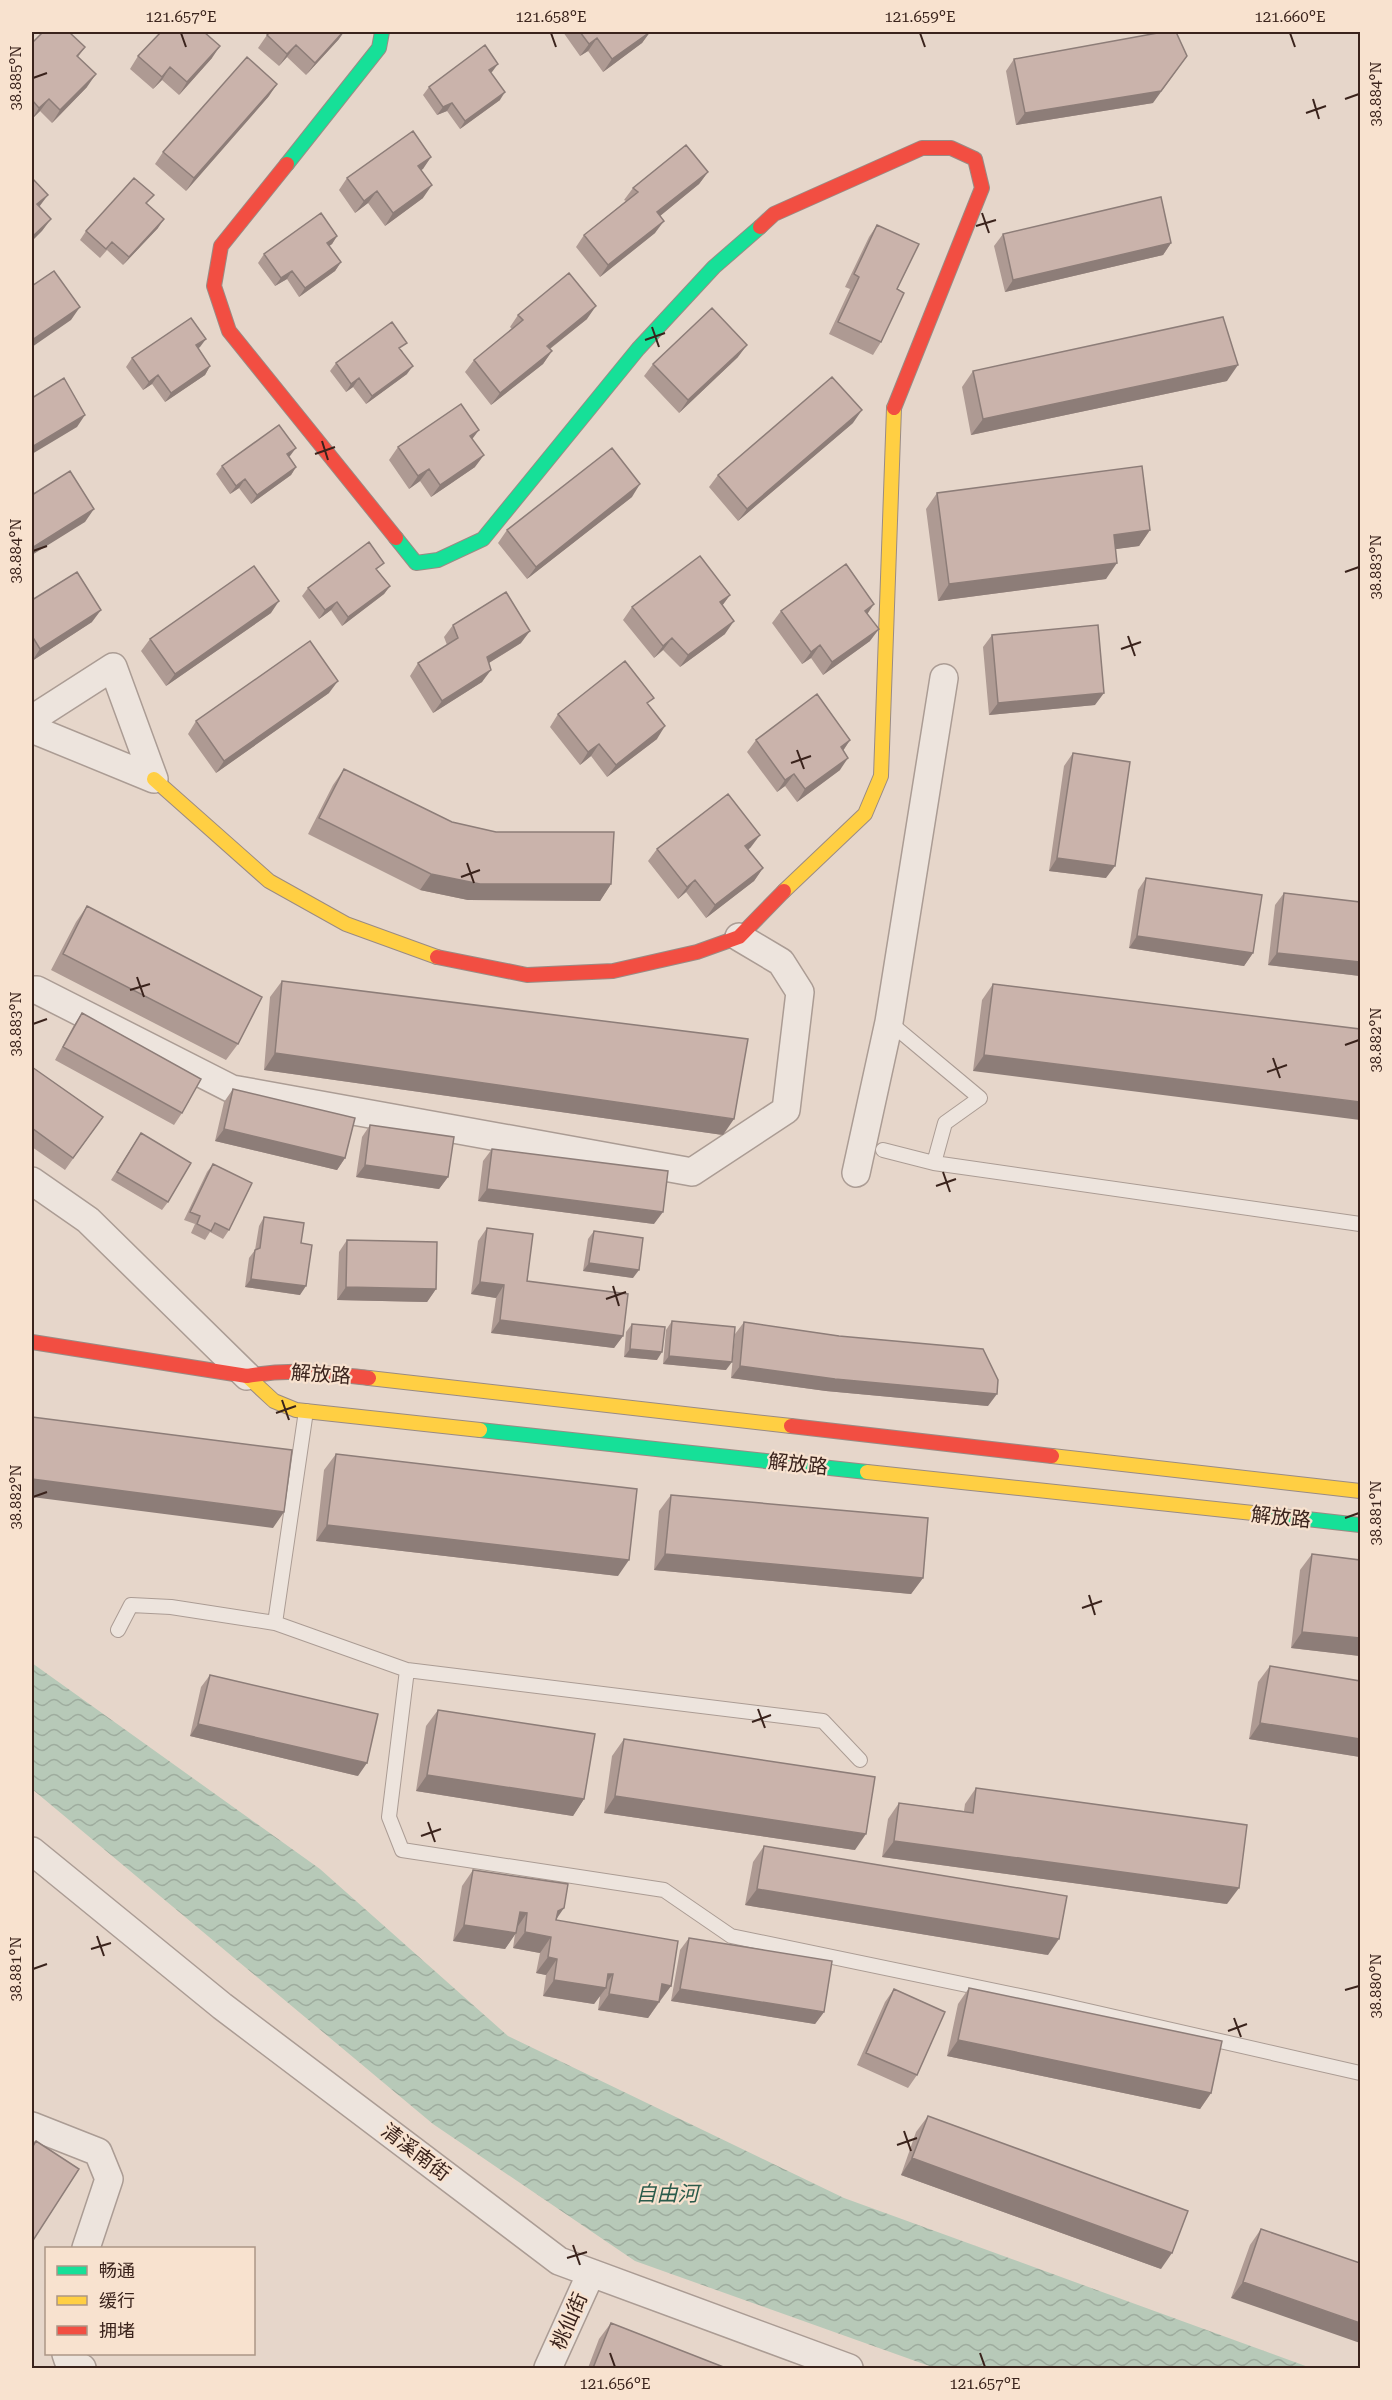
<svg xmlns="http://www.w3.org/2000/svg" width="1392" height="2400" font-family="'Roboto Serif','Noto Sans SC',serif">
	<defs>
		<pattern id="water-waves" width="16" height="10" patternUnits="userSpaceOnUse" patternTransform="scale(1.5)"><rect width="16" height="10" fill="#b7c9b8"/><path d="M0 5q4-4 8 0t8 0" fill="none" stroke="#9eac9e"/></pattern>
	</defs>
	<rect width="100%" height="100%" fill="#e6d6ca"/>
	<path fill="url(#water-waves)" d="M32 1663 320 1869 508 2036 844 2198 1311 2368H935L635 2261 433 2124 32 1789Z"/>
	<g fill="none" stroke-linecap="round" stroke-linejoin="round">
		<defs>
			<path id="lane" d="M889 1022 980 1098 945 1123 934 1163
				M883 1150 934 1163 1360 1224
				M275 1623 306 1411
				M118 1630 131 1605 171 1607 275 1623 407 1670 823 1721 860 1760
				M407 1670 389 1817 402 1850 664 1890 731 1936 1049 2002 1360 2073"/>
			<path id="street" d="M32 719 113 667 154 779 32 729
				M32 990H37L232 1089 692 1172 786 1110 800 992 781 962 739 937
				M856 1173 889 1022 944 678
				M32 1181 88 1220 247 1376
				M32 1851 222 2006 559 2261 849 2368
				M32 2126 98 2152 109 2179 86 2248
				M66 2354 68 2360 82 2368
				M548 2368 591 2273"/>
			<path id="fast" d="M287 164 379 48 382 32
				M396 538 416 563 438 560 483 539 638 349 714 267 760 227
				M480 1430 867 1472
				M1253 1513 1360 1525"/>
			<path id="slow" d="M154 779 269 881 346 924 437 957
				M784 891 865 814 881 776 894 408
				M247 1376 274 1401 296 1410 480 1430
				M369 1378 791 1426
				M1052 1456 1360 1491
				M867 1472 1253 1513"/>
			<path id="jam" d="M287 164 221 246 214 286 229 331 396 538
				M760 227 774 214 922 148H951L975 159 982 188 894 408
				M437 957 527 975 613 971 697 952 739 937 784 891
				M32 1342 247 1376C293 1368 324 1373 369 1378
				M791 1426 1052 1456"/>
		</defs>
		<use href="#lane" stroke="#ab9c94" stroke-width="16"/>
		<use href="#street" stroke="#ab9c94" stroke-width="30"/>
		<use href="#fast" stroke="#9a8b84" stroke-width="16"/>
		<use href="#slow" stroke="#9a8b84" stroke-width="16"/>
		<use href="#jam" stroke="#9a8b84" stroke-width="16"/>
		<use href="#lane" stroke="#ede4dd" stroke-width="14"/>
		<use href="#street" stroke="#ede4dd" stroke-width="27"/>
		<use href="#fast" stroke="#16e098" stroke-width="14"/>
		<use href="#slow" stroke="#ffcf43" stroke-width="14"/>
		<use href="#jam" stroke="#f24e42" stroke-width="14"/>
	</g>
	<path fill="#ae9a93" d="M563 32H650L642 43 603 72 588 51 580 56Z
		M267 35 339 39 306 75 287 57 279 66 258 48Z
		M32 43 85 47 78 57 87 87 52 123 40 111 32 119Z
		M138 56 212 58 179 95 162 80 153 89 130 69Z
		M1014 59 1153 103 1016 125 1006 71Z
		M491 73 500 100 460 129 447 111 437 115 423 95 429 87Z
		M269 96 186 191 155 164 163 152Z
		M431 157 421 170 423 198 385 226 368 203 355 213 339 190 347 178Z
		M708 172 699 184 660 216 655 233 600 277 576 247 584 235 626 201 624 200 633 188Z
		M147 204 158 228 123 265 107 250 100 258 80 240 86 231Z
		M877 225 897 289 881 342 873 355 829 334 850 289 845 287 869 237Z
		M1003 234 1171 243 1163 255 1005 292 994 246Z
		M337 236 332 244 329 246 341 262 335 271 299 297 287 279 275 286 258 263 264 254Z
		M518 315 587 319 550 349 552 351 543 364 491 405 465 372 474 360 512 329 510 327Z
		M200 347 198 348 210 366 205 375 165 402 152 384 143 390 126 367 132 358Z
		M402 350 407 374 366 404 353 387 346 392 330 371 336 363Z
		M738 357 679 413 644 376 653 364Z
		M973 371 1227 381 971 435 962 387Z
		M853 423 738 521 709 487 718 475Z
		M472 439 475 467 431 497 420 481 409 489 389 460 398 447Z
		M289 457 296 467 291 475 251 504 239 488 230 494 216 474 222 466Z
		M937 493 1150 530 1139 546 1115 549 1106 579 938 601 926 509Z
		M632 497 527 579 498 543 507 530Z
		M378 571 390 586 384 594 342 626 331 610 319 619 302 596 308 588Z
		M730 595 722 606 725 634 680 667 663 650 654 658 623 620 632 607Z
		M32 600 92 622 32 661Z
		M781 611 870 641 823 675 811 658 802 664 772 623Z
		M271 613 166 686 141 651 150 639Z
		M453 625 521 643 489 663 482 682 433 713 410 676 418 663 447 645 444 637Z
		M992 635 1095 705 989 715 983 647Z
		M329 693 216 773 188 734 196 721Z
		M649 706 657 739 607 777 591 756 580 765 550 727 558 714Z
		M756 740H850L843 751 840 770 797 802 785 786 777 792 747 752Z
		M1073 753 1106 878 1049 871 1064 766Z
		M344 769 452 822 611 884 600 901 468 900 420 890 308 834 333 785Z
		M751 847 748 850 763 868 754 881 706 918 686 892 678 899 648 861 657 849Z
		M1146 878 1253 953 1244 966 1129 948 1138 890Z
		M1284 893 1360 902V976L1268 965 1275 905Z
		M87 906 238 1044 226 1060 51 970 76 922Z
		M282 981 723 1135 264 1070 270 997Z
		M993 984 1360 1029 973 1071 982 1000Z
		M82 1013 182 1113 174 1125 55 1060 74 1025Z
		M32 1067 103 1117 65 1170 32 1147Z
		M233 1089 345 1158 337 1170 215 1141 224 1102Z
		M370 1125 448 1177 439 1189 356 1177 362 1137Z
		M141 1133 168 1202 162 1210 111 1180Z
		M492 1149 654 1224 478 1201 483 1161Z
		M213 1164 229 1230 223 1239 210 1232 205 1240 191 1233 195 1224 184 1220 207 1172Z
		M264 1217 301 1243 300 1295 245 1287 249 1258 255 1250 259 1226Z
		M487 1228 527 1281 623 1336 614 1348 491 1333 496 1298 471 1294 478 1241Z
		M594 1231 633 1278 583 1271 588 1239Z
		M347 1240 436 1289 427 1302 337 1300 339 1252Z
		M672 1321 726 1370 663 1364 666 1330Z
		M744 1322 839 1336 988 1406 826 1391 731 1378 735 1334Z
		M632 1324 657 1360 624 1357 626 1332Z
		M336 1454 618 1576 316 1541 324 1470Z
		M671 1495 923 1578 911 1594 654 1570 659 1511Z
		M1312 1554 1360 1560V1656L1291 1648 1300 1570Z
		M1270 1666 1360 1681V1757L1249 1739 1258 1682Z
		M210 1675 358 1776 190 1736 201 1687Z
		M438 1710 584 1799 573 1816 416 1791 426 1726Z
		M624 1739 855 1850 604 1813 612 1756Z
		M976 1788 1227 1904 882 1857 888 1819 899 1803 964 1811 965 1804Z
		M764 1846 1048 1955 745 1905 753 1862Z
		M473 1870 556 1919V1920L671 1986 648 2018 598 2010 600 1996 594 2004 543 1996 546 1975 536 1973 540 1953 513 1948 515 1934 505 1949 453 1941 462 1886Z
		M689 1938 824 2012 815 2024 671 2001 680 1950Z
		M969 1988 1211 2093 1200 2109 947 2056 958 2004Z
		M894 1989 917 2075 908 2088 857 2065 885 2002Z
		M928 2116 1161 2269 901 2175 916 2132Z
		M1261 2229 1360 2263 1231 2298 1250 2245Z
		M611 2323 726 2368H588L599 2339Z"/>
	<path fill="#8d7d78" d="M343 32H344L339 39 306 75 315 63Z
		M650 32 642 43 603 72 612 59Z
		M597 38 588 51 580 56 589 44Z
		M296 45 287 57 279 66 287 54Z
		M220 46 212 58 179 95 187 82Z
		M1187 56 1153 103 1016 125 1025 113Z
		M498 64 492 72 484 78 489 70Z
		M170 67 162 80 153 89 162 77Z
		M96 74 87 87 52 123 60 110Z
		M277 84 269 96 186 191 194 178Z
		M505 92 500 100 460 129 465 121Z
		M49 99 40 111 32 119 39 108Z
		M452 103 447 111 437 115 443 107Z
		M431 157 423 169 409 178 418 166Z
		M708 172 699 184 649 225 657 212Z
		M432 185 423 198 385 226 393 213Z
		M377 191 368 203 355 213 364 201Z
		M48 195 39 207 37 204Z
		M51 219 42 231 32 241V237Z
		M164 219 158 228 123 265 129 257Z
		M664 221 655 233 600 277 608 265Z
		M337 236 332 244 321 252 327 243Z
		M1171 243 1163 255 1005 292 1013 280Z
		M341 262 335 271 299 297 305 288Z
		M292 271 287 279 275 286 281 278Z
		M596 306 587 319 538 358 547 346Z
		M80 307 71 320 32 347V340Z
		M206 339 200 347 190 354 196 345Z
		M747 345 738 357 679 413 688 400Z
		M552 351 543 364 491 405 500 393Z
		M1238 365 1227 381 971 435 983 419Z
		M210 366 205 375 165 402 171 393Z
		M413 366 407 374 366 404 372 396Z
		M158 375 152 384 143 390 149 382Z
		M359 378 353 387 346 392 351 384Z
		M862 410 853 423 738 521 747 509Z
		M85 415 77 427 32 454V447Z
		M479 430 470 442V436Z
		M296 448 290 456 281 463 287 454Z
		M484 455 475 467 431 497 440 485Z
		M296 467 291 475 251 504 257 495Z
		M429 469 420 481 409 489 418 476Z
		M245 479 239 488 230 494 236 486Z
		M640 484 632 497 527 579 536 567Z
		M94 509 85 522 32 555V548Z
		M1150 530 1139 546 1102 551 1114 535Z
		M1117 563 1106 579 938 601 949 584Z
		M390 586 384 594 342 626 348 617Z
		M730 595 721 607 720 602Z
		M279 601 271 613 166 686 175 674Z
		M337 602 331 610 319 619 325 610Z
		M874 604 866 616 865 611Z
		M101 610 92 622 32 661 40 649Z
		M734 621 725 634 680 667 688 655Z
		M879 629 870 641 823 675 832 662Z
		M530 631 521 643 479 669 487 657Z
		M672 638 663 650 654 658 663 646Z
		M820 645 811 658 802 664 811 652Z
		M491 670 482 682 433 713 442 701Z
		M338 681 329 693 216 773 224 761Z
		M1104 693 1095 705 989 715 998 703Z
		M665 726 657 739 607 777 616 765Z
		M850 740 842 752 841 747Z
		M599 744 591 756 580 765 588 752Z
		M848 758 840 770 797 802 805 789Z
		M794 774 785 786 777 792 785 780Z
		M760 835 751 847 737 859 745 846Z
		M1057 858 1115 866 1106 878 1049 871Z
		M763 868 754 881 706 918 715 905Z
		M431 874 611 884 600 901 468 900 420 890Z
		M695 880 686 892 678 899 687 887Z
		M1137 936 1253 953 1244 966 1129 948Z
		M1277 953 1360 962V976L1268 965Z
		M275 1053 734 1119 723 1135 264 1070Z
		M984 1055 1360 1102V1120L973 1071Z
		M224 1129 345 1158 337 1170 215 1141Z
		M365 1165 448 1177 439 1189 356 1177Z
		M487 1189 663 1212 654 1224 478 1201Z
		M589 1263 639 1270 633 1278 583 1271Z
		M251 1279 306 1286 300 1295 245 1287Z
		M480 1282 504 1285 496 1298 471 1294Z
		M346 1287 436 1289 427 1302 337 1300Z
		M500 1320 623 1336 614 1348 491 1333Z
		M630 1349 662 1352 657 1360 624 1357Z
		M669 1356 732 1362 726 1370 663 1364Z
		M740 1366 997 1394 988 1406 826 1391 731 1378Z
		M32 1479 284 1512 273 1528 32 1497Z
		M327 1525 629 1560 618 1576 316 1541Z
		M665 1554 923 1578 911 1594 654 1570Z
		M1302 1632 1360 1638V1656L1291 1648Z
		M1260 1723 1360 1739V1757L1249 1739Z
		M198 1724 367 1763 358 1776 190 1736Z
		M427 1775 584 1799 573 1816 416 1791Z
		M615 1796 866 1834 855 1850 604 1813Z
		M894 1841 1239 1888 1227 1904 882 1857Z
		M757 1889 1059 1939 1048 1955 745 1905Z
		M564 1908 553 1924 558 1911Z
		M520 1912 527 1913 516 1929Z
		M464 1925 516 1933 505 1949 453 1941Z
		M525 1932 551 1937 540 1953 513 1948Z
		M548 1957 557 1959 546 1975 536 1973Z
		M608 1974H613L603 1988H606L594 2004 543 1996 554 1980Z
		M662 1984 671 1986 659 2002Z
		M680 1989 824 2012 815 2024 671 2001Z
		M609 1994 659 2002 648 2018 598 2010Z
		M958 2040 1211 2093 1200 2109 947 2056Z
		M912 2158 1172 2253 1161 2269 901 2175Z
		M1243 2282 1360 2323V2343L1231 2298Z"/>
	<path fill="#cab3ab" stroke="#8d7d78" stroke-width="1.5" d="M43 32H69L85 47 77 56 96 74 60 110 49 99 39 108 32 100V43Z
		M161 32H204L220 46 187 82 170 67 162 77 138 56Z
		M270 32H343L315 63 296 45 287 54 267 35Z
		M580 32H650L612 59 597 38 589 44Z
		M1163 32H1176L1187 56 1161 91 1025 113 1014 59Z
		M485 45 498 64 489 70 505 92 465 121 452 103 443 107 429 87Z
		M247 57 277 84 194 178 163 152Z
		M413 131 431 157 418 166 432 185 393 213 377 191 364 201 347 178Z
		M686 145 708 172 657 212 664 221 608 265 584 235 638 192 633 188Z
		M32 178 48 195 37 204 51 219 32 237Z
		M134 178 154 195 146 203 164 219 129 257 112 242 106 249 86 231Z
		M1161 197 1171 243 1013 280 1003 234Z
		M321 213 337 236 327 243 341 262 305 288 292 271 281 278 264 254Z
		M877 225 919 244 897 289 904 293 881 342 838 322 859 277 854 274Z
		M54 271 80 307 32 340V286Z
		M569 273 596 306 547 346 552 351 500 393 474 360 523 320 518 315Z
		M712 308 747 345 688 400 653 364Z
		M1223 317 1238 365 983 419 973 371Z
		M191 318 206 339 196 345 210 366 171 393 158 375 149 382 132 358Z
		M392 322 407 343 399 348 413 366 372 396 359 378 351 384 336 363Z
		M832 377 862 410 747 509 718 475Z
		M64 378 85 415 32 447V398Z
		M461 404 479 430 470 436 484 455 440 485 429 469 418 476 398 447Z
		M279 425 296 448 287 454 296 467 257 495 245 479 236 486 222 466Z
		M612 448 640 484 536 567 507 530Z
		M1142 466 1150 530 1114 535 1117 563 949 584 937 493Z
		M70 471 94 509 32 548V495Z
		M369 542 384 563 376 569 390 586 348 617 337 602 325 610 308 588Z
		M700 556 730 595 720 602 734 621 688 655 672 638 663 646 632 607Z
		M846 564 874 604 865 611 879 629 832 662 820 645 811 652 781 611Z
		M254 566 279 601 175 674 150 639Z
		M77 572 101 610 40 649 32 636V600Z
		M506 592 530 631 487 657 491 670 442 701 418 663 458 638 453 625Z
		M1098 625 1104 693 998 703 992 635Z
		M310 641 338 681 224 761 196 721Z
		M625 661 654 698 647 703 665 726 616 765 599 744 588 752 558 714Z
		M817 694 850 740 841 747 848 758 805 789 794 774 785 780 756 740Z
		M1073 753 1130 762 1115 866 1057 858Z
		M344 769 452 822 496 832H614L611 884H480L431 874 319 818Z
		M728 794 760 835 745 846 763 868 715 905 695 880 687 887 657 849Z
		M1146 878 1262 895 1253 953 1137 936Z
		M1284 893 1360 902V962L1277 953Z
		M87 906 262 997 238 1044 63 954Z
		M282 981 748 1039 734 1119 275 1053Z
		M993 984 1360 1029V1102L984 1055Z
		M82 1013 201 1079 182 1113 63 1047Z
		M32 1067 103 1117 73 1158 32 1128Z
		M233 1089 355 1118 345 1158 224 1129Z
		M370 1125 454 1137 448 1177 365 1165Z
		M141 1133 191 1163 168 1202 117 1172Z
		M492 1149 668 1171 663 1212 487 1189Z
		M213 1164 252 1183 229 1230 215 1223 211 1231 197 1224 200 1216 190 1212Z
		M264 1217 304 1223 301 1243 312 1245 306 1286 251 1279 255 1250 260 1248Z
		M487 1228 533 1234 527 1281 628 1294 623 1336 500 1320 504 1285 480 1282Z
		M594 1231 643 1238 639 1270 589 1263Z
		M347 1240 437 1242 436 1289 346 1287Z
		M672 1321 735 1327 732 1362 669 1356Z
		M744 1322 839 1336 983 1349 998 1380 997 1394 835 1379 740 1366Z
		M632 1324 665 1327 662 1352 630 1349Z
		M32 1417 292 1450 284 1512 32 1479Z
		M336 1454 637 1489 629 1560 327 1525Z
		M671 1495 928 1518 923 1578 665 1554Z
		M1312 1554 1360 1560V1638L1302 1632Z
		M1270 1666 1360 1681V1739L1260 1723Z
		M210 1675 378 1714 367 1763 198 1724Z
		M438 1710 595 1734 584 1799 427 1775Z
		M624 1739 875 1777 866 1834 615 1796Z
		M976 1788 1247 1825 1239 1888 894 1841 899 1803 973 1813Z
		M764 1846 1067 1896 1059 1939 757 1889Z
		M473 1870 568 1884 564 1908 558 1911 556 1920 678 1941 671 1986 662 1984 659 2002 609 1994 613 1974H608L606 1988 554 1980 557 1959 548 1957 551 1937 525 1932 527 1913 520 1912 516 1933 464 1925Z
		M689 1938 832 1961 824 2012 680 1989Z
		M969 1988 1222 2041 1211 2093 958 2040Z
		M894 1989 945 2012 917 2075 866 2053Z
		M928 2116 1188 2211 1172 2253 912 2158Z
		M36 2141 79 2169 32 2242V2148Z
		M1261 2229 1360 2263V2323L1243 2282Z
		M611 2323 726 2368H593Z"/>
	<path fill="none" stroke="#3a231c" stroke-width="2" d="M181 33 186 47M551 33 556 47M920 33 925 47M1290 33 1295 47M33 78 47 73M1313 99 1319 119M1345 99 1359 94M1306 113 1326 106M982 213 989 233M976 226 996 220M652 327 659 347M645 340 665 333M322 441 328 460M315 454 335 447M33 551 47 546M1345 572 1359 567M1128 636 1135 656M1121 649 1141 642M797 750 804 769M791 763 811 756M467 863 474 883M461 877 480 870M137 977 144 997M130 990 150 984M33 1024 47 1019M1345 1045 1359 1040M1273 1058 1280 1078M1267 1072 1287 1065M943 1172 950 1192M936 1186 956 1179M613 1286 619 1306M606 1299 626 1292M282 1400 289 1420M276 1413 296 1406M33 1497 47 1492M1345 1518 1359 1513M1089 1595 1095 1615M1082 1608 1102 1601M758 1709 765 1728M752 1722 771 1715M428 1822 435 1842M421 1836 441 1829M97 1936 104 1956M91 1949 111 1943M33 1969 47 1964M1345 1990 1359 1986M1234 2018 1241 2037M1228 2031 1247 2024M904 2131 911 2151M897 2145 917 2138M573 2245 580 2265M567 2258 587 2252M610 2353 615 2367M980 2353 985 2367"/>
	<g text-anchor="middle" stroke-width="4.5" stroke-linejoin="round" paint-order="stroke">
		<g font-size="20" fill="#3a231c" stroke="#f8e2cf">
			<text transform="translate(321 1374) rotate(4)" y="7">解放路</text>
			<text transform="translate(798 1464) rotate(6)" y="7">解放路</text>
			<text transform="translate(1281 1517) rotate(6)" y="7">解放路</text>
			<text transform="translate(416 2152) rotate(37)" y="7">清溪南街</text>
			<text transform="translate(569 2321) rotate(-66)" y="7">桃仙街</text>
		</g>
		<g font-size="21" font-style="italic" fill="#2a5b4b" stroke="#f8e2cf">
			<text x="667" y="2201">自由河</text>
		</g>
	</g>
	<rect width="1392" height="2400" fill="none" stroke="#f8e2cf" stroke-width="66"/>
	<rect x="45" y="2247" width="210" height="108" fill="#f8e2cf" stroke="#ac9687" stroke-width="1.5"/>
	<rect x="57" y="2266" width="30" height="9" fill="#16e098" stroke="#ac9687" stroke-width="1.5"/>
	<text x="99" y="2277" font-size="18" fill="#3a231c">畅通</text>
	<rect x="57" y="2296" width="30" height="9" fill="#ffcf43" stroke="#ac9687" stroke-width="1.5"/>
	<text x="99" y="2307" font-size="18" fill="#3a231c">缓行</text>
	<rect x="57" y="2326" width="30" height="9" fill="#f24e42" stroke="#ac9687" stroke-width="1.5"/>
	<text x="99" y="2337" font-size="18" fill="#3a231c">拥堵</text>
	<rect x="33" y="33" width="1326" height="2334" fill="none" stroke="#3a231c" stroke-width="2"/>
	<g font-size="15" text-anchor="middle" fill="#3a231c">
		<text x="181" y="22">121.657°E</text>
		<text x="551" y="22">121.658°E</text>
		<text x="920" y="22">121.659°E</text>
		<text x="1290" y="22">121.660°E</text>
		<text transform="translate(16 78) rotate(-90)" y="5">38.885°N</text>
		<text transform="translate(1376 94) rotate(-90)" y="5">38.884°N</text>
		<text transform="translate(16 551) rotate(-90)" y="5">38.884°N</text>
		<text transform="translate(1376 567) rotate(-90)" y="5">38.883°N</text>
		<text transform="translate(16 1024) rotate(-90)" y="5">38.883°N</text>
		<text transform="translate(1376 1040) rotate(-90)" y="5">38.882°N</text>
		<text transform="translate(16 1497) rotate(-90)" y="5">38.882°N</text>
		<text transform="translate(1376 1513) rotate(-90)" y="5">38.881°N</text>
		<text transform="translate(16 1969) rotate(-90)" y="5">38.881°N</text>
		<text transform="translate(1376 1986) rotate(-90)" y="5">38.880°N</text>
		<text x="615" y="2389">121.656°E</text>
		<text x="985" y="2389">121.657°E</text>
	</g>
</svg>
